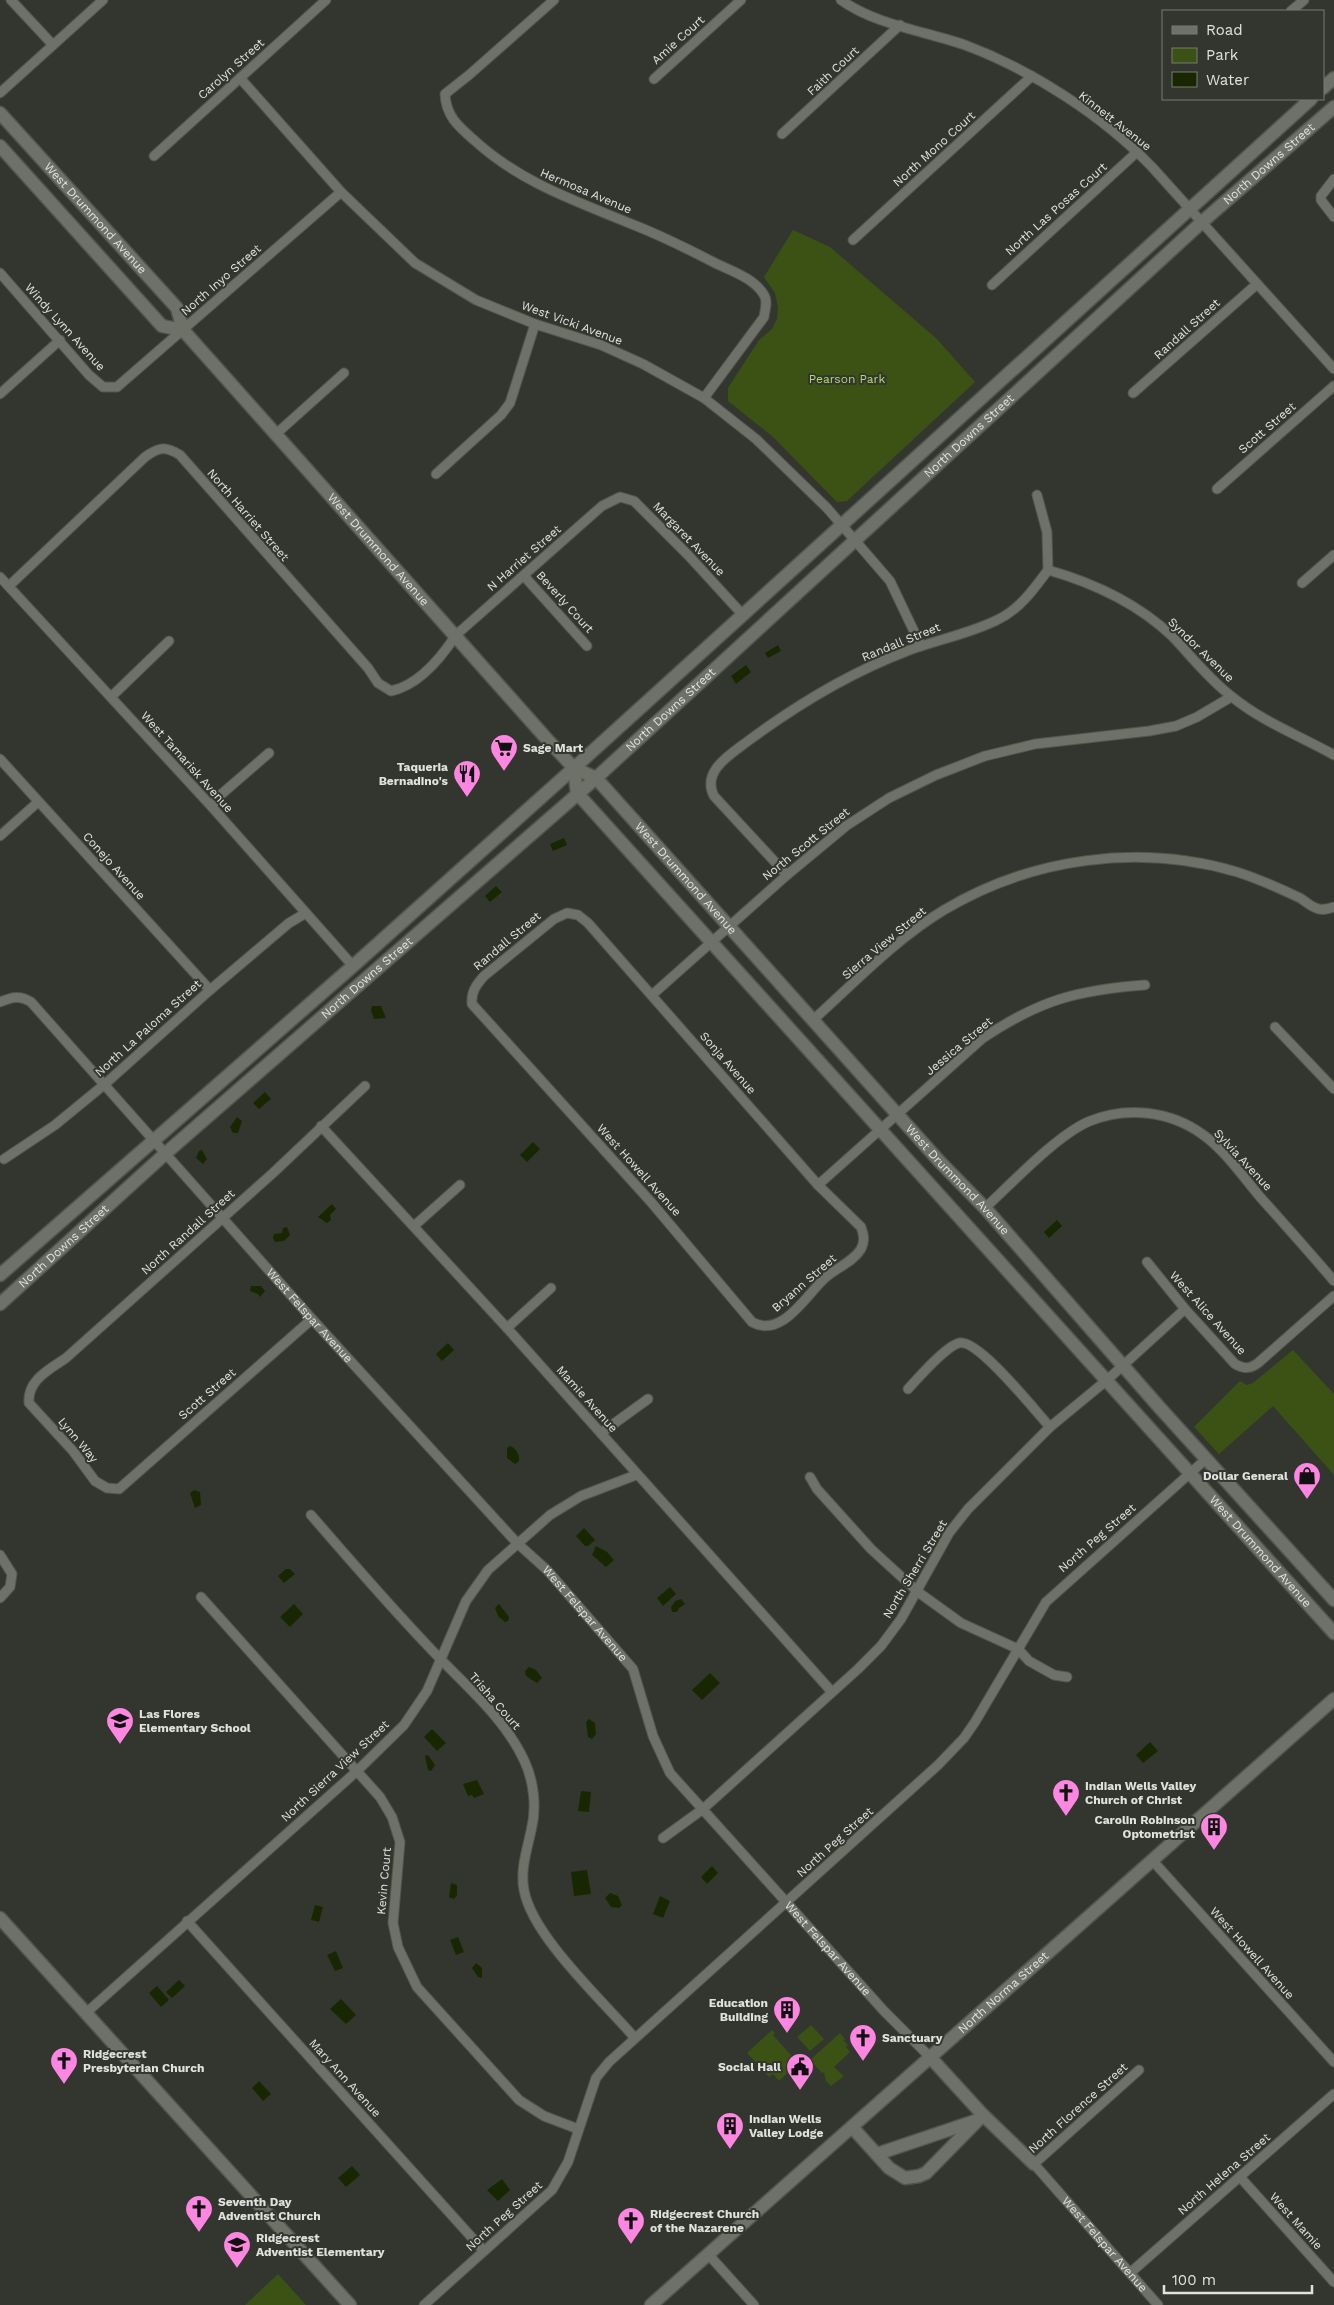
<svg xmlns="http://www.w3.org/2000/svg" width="1334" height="2305" font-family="'Work Sans',sans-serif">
	<rect width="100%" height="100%" fill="#33362f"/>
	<path fill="#3c5114" d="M793 230 830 247 937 339 975 382 847 501 837 502 772 436 728 401V388L759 340 772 329 777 319 778 307 775 293 764 277Z
		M1293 1350 1334 1394V1475L1273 1406 1219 1454 1194 1427 1240 1381 1247 1385 1253 1383Z
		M811 2025 824 2039 810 2051 797 2037Z
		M772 2030 775 2033 773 2035 798 2063 779 2081 773 2074 769 2077 747 2053Z
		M840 2033 845 2039 843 2040 848 2045 846 2047 850 2052 834 2067 844 2076 831 2086 826 2081 824 2072 822 2073 810 2060Z
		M278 2274 306 2305H245Z"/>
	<path fill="#192700" d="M778 645 781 651 768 658 765 653Z
		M746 665 751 672 736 684 731 676Z
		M564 838 567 845 553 851 550 844Z
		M496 886 502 892 490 902 485 896Z
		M372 1006H381L386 1018 374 1019 371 1010Z
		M265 1092 271 1099 259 1109 253 1103Z
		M237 1117 242 1121 238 1133H233L230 1127Z
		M533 1142 540 1149 527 1162 520 1155Z
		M202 1150 207 1159 203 1164 196 1158 199 1151Z
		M332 1204 336 1209 330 1215 331 1220 327 1223 318 1217Z
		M1057 1220 1062 1226 1049 1238 1044 1232Z
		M287 1227 290 1235 284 1241 275 1242 273 1238 274 1234 282 1233 283 1228Z
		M251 1286H261L265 1291 260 1297 258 1294 250 1291Z
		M448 1343 454 1350 442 1361 436 1354Z
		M510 1446C516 1448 520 1455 519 1461L515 1464 507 1458V1448Z
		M194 1490 200 1492 201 1505 195 1508 190 1493Z
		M584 1528 595 1540 588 1546H585L576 1536Z
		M596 1546 607 1552 614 1560 606 1567 592 1555Z
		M286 1569H290L295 1574 284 1583 278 1576Z
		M670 1587 676 1594 663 1606 657 1598Z
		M681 1599 685 1604 679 1608 677 1612H672L671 1607 675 1601Z
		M294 1604 303 1614 290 1627 280 1617Z
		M499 1604 509 1617 508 1621 505 1622 498 1616 495 1608Z
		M529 1667 536 1670 542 1678 537 1683 526 1676 525 1671Z
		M710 1673 720 1683 702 1700 692 1690Z
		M589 1719 595 1723 596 1734 592 1739 588 1737 586 1722Z
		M432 1729 446 1743 437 1751 424 1737Z
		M1150 1742 1158 1751 1143 1763 1136 1755Z
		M428 1755 435 1765 431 1771 428 1770 425 1756Z
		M477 1780 484 1794 474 1798 472 1795 468 1796 463 1784Z
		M581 1791 591 1792 589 1812 578 1811Z
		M712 1866 718 1873 707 1884 701 1877Z
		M587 1870 591 1894 574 1896 571 1872Z
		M451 1883 457 1885V1895L454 1899 449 1897Z
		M610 1893 618 1896 622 1905 619 1908 611 1907 605 1898Z
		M660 1896 670 1901 663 1918 653 1914Z
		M315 1905 323 1907 319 1922 311 1920Z
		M458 1937 464 1952 456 1955 450 1940Z
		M336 1951 343 1968 335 1971 327 1955Z
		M476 1963 482 1968V1978L478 1977 472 1968Z
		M179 1980 185 1986 172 1998 166 1992Z
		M157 1986 169 2000 161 2007 149 1993Z
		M341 1999 356 2015 346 2024 330 2009Z
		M259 2081 271 2094 263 2101 252 2088Z
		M352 2166 360 2175 346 2187 338 2178Z
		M502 2179 510 2190 498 2201 487 2190Z"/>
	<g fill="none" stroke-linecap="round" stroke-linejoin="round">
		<defs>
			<g id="street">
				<path d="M11 0 53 45"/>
				<path d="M554 0 469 75 445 94C446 116 458 126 474 140 521 183 576 201 634 225 662 236 690 250 717 264 732 271 755 279 764 295 768 301 765 310 764 317L704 398"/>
				<path d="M841 0C876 25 925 31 965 45 1032 70 1103 116 1152 167L1334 369"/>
				<path d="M1291 11 1304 0"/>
				<path d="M240 78 341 192 415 263 476 300 535 324 601 345 643 364 704 398 756 439 827 508 890 581 921 646"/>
				<path d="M654 79 741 0"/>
				<path d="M0 93 103 0"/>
				<path d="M782 134 900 25"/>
				<path d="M154 156 326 0"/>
				<path d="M1334 179 1321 196V200L1334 217"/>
				<path d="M853 240 1032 76"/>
				<path d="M0 273 89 375 103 387H117L341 192"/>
				<path d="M992 285 1137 152"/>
				<path d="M1133 393 1257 284"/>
				<path d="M0 394 60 340"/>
				<path d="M276 434 344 373"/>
				<path d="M436 474 501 415 510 403 535 324"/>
				<path d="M1217 489 1334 386"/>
				<path d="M1048 570C1094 583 1137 603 1172 636 1191 656 1209 679 1231 696 1261 721 1300 736 1334 755"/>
				<path d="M524 576 587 646"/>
				<path d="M0 577 212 807 353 966"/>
				<path d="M1302 583 1334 555"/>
				<path d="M10 585 145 457C159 447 165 446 180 455L368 668 378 683 391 691C419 685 441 658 456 635L602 506 620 497 634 501 689 556 742 614"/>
				<path d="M111 697 169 641"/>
				<path d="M0 759 210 990"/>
				<path d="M212 807 217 798 269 753"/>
				<path d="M0 836 38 802"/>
				<path d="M787 875 714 796C701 771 731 754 748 741 798 704 849 673 907 651 936 640 969 634 997 620 1019 610 1034 589 1048 570L1047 532 1037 495"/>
				<path d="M567 913 578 915 588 923 818 1185 861 1227C864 1235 865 1241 861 1249 853 1262 836 1268 825 1278 806 1295 782 1339 752 1322L651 1202 472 1004C471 992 476 985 484 976L554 919Z"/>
				<path d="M652 995 787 875 846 826 889 798 936 775 985 756 1035 744 1149 731 1176 726 1197 717 1231 697"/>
				<path id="s1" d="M0 1002C12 997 20 995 31 1002L312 1319 517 1543 547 1570 633 1669 653 1736 670 1773 884 2011 930 2057"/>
				<path d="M813 1020C854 983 897 938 944 910 1031 858 1139 843 1237 872 1259 879 1279 888 1300 898 1305 901 1310 906 1316 908 1322 911 1328 909 1334 907"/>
				<path d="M1275 1027 1334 1089"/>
				<path d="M321 1126 507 1328 832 1692"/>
				<path d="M4 1159 55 1125 105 1084 210 990 289 923 306 913"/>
				<path d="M818 1185 983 1038C1040 1000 1077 990 1145 985"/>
				<path d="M985 1208C1012 1183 1058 1134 1090 1121 1127 1106 1170 1111 1202 1134 1225 1150 1243 1177 1261 1198 1286 1226 1310 1253 1334 1281"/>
				<path d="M414 1226 460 1185"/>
				<path d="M1147 1262 1185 1309 1235 1364C1244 1369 1250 1369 1258 1363L1334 1296"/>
				<path d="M312 1319 119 1489 107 1488 95 1481 73 1451 29 1403C27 1380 50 1369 66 1358L273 1173 365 1086"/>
				<path d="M507 1328 551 1288"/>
				<path d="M908 1389C919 1377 945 1347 959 1343 978 1338 1036 1412 1050 1427"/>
				<path d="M601 1433 648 1399"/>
				<path d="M810 1477 817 1489 871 1549 918 1592 961 1623 1018 1649 1029 1661 1054 1675 1067 1677"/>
				<path d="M311 1515C349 1559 387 1603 427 1645 460 1681 503 1715 524 1760 534 1781 537 1808 531 1831 527 1850 520 1870 524 1890 532 1936 603 2001 634 2037"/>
				<path d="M0 1555 12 1574 10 1587 0 1598"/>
				<path d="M201 1597 380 1797 392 1817 400 1842 393 1923 398 1947 417 1987 519 2100 544 2116 578 2129"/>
				<path d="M663 1838 703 1809 858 1669 881 1646 901 1619 949 1533 968 1509 1050 1427 1107 1380 1185 1309"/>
				<path d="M1152 1860 1334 2062"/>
				<path d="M187 1921 484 2251"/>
				<path d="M86 2013 357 1771 404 1725 427 1691 466 1601 488 1570 550 1515 581 1496 636 1475"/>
				<path id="s2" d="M1139 2070 1034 2164 1158 2305"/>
				<path d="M1240 2177 1334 2282"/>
				<path d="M708 2254 754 2305"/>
				<path d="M1130 2273 1334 2094"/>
				<path d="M424 2305 552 2190 568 2162 596 2078 609 2062 938 1765 964 1738 975 1722 1046 1602 1206 1459"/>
			</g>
			<g id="secondary">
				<path d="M1323 88 1334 78"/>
				<path id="s3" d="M0 113 177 308 183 330 545 737 574 768 596 778 940 1162 985 1208 1160 1408 1334 1600"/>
				<path d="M0 146 162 326 183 330"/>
				<path id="s4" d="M574 768 577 793 1334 1633"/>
				<path d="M0 1275 353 966 574 768 1311 99"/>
				<path id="s5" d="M0 1304 166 1153 596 778 1202 222 1334 107"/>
				<path d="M0 1918 350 2305"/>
				<path d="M930 2057 983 2115 1034 2164"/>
				<path d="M852 2127 889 2168 905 2178 919 2176 926 2173 983 2115"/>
				<path d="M877 2154 975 2121"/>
				<path id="s6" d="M651 2305 1334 1699"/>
			</g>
		</defs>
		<use href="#street" stroke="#52554e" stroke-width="11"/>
		<use href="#secondary" stroke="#52554e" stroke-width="15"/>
		<use href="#street" stroke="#6d7168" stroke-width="9"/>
		<use href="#secondary" stroke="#6d7168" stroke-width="12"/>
	</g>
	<defs>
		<symbol id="supermarket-pin" viewBox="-11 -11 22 30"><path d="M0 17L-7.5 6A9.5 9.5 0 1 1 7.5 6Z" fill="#fd86e1" stroke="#33362f"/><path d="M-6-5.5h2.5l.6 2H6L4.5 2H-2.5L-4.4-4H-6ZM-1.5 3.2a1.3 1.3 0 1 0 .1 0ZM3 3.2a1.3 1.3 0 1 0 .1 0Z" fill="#111"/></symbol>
		<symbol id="restaurant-pin" viewBox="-11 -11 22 30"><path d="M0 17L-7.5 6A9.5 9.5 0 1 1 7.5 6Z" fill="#fd86e1" stroke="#33362f"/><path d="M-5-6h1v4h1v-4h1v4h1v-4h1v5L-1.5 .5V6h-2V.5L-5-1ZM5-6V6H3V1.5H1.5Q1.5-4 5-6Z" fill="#111"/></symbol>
		<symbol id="shop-pin" viewBox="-11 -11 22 30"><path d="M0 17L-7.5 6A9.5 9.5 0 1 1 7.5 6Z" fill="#fd86e1" stroke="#33362f"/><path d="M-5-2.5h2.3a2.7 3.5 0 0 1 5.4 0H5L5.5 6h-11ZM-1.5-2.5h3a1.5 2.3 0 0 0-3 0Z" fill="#111"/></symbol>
		<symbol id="school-pin" viewBox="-11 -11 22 30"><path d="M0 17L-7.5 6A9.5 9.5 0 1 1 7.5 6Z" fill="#fd86e1" stroke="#33362f"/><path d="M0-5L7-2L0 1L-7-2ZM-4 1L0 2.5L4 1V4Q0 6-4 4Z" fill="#111"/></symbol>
		<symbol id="church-pin" viewBox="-11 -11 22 30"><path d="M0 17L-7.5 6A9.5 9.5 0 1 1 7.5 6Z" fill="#fd86e1" stroke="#33362f"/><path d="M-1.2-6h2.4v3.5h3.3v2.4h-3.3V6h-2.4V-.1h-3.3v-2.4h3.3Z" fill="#111"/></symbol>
		<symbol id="building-pin" viewBox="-11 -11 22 30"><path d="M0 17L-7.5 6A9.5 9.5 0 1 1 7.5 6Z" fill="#fd86e1" stroke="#33362f"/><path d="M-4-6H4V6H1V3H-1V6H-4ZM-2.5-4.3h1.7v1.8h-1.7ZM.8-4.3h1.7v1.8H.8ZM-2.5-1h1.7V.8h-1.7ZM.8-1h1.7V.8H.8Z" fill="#111"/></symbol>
		<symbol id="civic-pin" viewBox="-11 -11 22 30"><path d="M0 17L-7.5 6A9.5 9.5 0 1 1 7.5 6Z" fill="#fd86e1" stroke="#33362f"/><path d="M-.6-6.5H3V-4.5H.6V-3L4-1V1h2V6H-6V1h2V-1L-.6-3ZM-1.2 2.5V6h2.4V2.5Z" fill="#111"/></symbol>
	</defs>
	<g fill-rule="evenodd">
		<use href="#supermarket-pin" x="488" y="732" width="32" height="43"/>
		<use href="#restaurant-pin" x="451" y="758" width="32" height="43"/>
		<use href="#shop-pin" x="1291" y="1460" width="32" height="43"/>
		<use href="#school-pin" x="104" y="1705" width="32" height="43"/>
		<use href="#church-pin" x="1050" y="1777" width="32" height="43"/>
		<use href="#building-pin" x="1198" y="1811" width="32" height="43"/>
		<use href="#building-pin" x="771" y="1994" width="32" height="43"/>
		<use href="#church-pin" x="847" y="2022" width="32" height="43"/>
		<use href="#church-pin" x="48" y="2045" width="32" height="43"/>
		<use href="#civic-pin" x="784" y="2051" width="32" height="43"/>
		<use href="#building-pin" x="714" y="2110" width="32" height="43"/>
		<use href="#church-pin" x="183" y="2193" width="32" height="43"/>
		<use href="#church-pin" x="615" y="2205" width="32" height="43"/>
		<use href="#school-pin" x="221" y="2229" width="32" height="43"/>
	</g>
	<g text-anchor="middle" stroke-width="4" stroke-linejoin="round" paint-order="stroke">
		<g font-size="12" fill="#e0e2dd" stroke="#33362f">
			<text transform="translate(678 40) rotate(-42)" y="4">Amie Court</text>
			<text transform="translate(231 69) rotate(-42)" y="4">Carolyn Street</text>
			<text transform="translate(833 71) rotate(-43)" y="4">Faith Court</text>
			<text transform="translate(1115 121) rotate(38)" y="4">Kinnett Avenue</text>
			<text transform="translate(934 149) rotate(-42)" y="4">North Mono Court</text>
			<text dy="4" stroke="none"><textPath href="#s5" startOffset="1706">North Downs Street</textPath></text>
			<text transform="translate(586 191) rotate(23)" y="4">Hermosa Avenue</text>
			<text transform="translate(1056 209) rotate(-42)" y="4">North Las Posas Court</text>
			<text dy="4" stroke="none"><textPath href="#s3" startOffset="142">West Drummond Avenue</textPath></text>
			<text transform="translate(221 280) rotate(-41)" y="4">North Inyo Street</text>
			<text transform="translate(572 323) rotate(20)" y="4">West Vicki Avenue</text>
			<text transform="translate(65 327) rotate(48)" y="4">Windy Lynn Avenue</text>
			<text transform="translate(1187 329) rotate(-42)" y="4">Randall Street</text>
			<text transform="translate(1267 428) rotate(-41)" y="4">Scott Street</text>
			<text dy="4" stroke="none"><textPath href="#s5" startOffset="1301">North Downs Street</textPath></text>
			<text transform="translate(248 515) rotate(49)" y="4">North Harriet Street</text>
			<text transform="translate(689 539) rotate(46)" y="4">Margaret Avenue</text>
			<text dy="4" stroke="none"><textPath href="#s3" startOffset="580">West Drummond Avenue</textPath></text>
			<text transform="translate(524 558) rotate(-41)" y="4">N Harriet Street</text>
			<text transform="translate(565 602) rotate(48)" y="4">Beverly Court</text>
			<text transform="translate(901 642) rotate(-22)" y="4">Randall Street</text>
			<text transform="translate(1201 650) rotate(44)" y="4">Syndor Avenue</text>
			<text dy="4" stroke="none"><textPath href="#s5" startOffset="896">North Downs Street</textPath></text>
			<text transform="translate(187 762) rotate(48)" y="4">West Tamarisk Avenue</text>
			<text transform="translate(806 844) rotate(-39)" y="4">North Scott Street</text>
			<text transform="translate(114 866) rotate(48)" y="4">Conejo Avenue</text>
			<text dy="4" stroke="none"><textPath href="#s3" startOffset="1032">West Drummond Avenue</textPath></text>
			<text transform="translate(507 941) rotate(-40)" y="4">Randall Street</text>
			<text transform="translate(884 943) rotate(-40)" y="4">Sierra View Street</text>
			<text dy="4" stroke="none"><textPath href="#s5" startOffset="491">North Downs Street</textPath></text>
			<text transform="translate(148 1028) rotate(-42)" y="4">North La Paloma Street</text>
			<text transform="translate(959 1046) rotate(-40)" y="4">Jessica Street</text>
			<text transform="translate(728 1063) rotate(49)" y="4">Sonja Avenue</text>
			<text transform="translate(1243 1160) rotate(47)" y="4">Sylvia Avenue</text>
			<text transform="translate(639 1170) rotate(48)" y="4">West Howell Avenue</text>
			<text dy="4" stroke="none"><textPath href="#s3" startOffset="1438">West Drummond Avenue</textPath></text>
			<text transform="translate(188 1232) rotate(-42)" y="4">North Randall Street</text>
			<text dy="4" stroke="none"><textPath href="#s5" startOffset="86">North Downs Street</textPath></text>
			<text transform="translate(804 1283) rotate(-41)" y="4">Bryann Street</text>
			<text transform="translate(1208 1313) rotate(48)" y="4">West Alice Avenue</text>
			<text dy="4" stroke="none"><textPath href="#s1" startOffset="452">West Felspar Avenue</textPath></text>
			<text transform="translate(207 1394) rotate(-41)" y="4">Scott Street</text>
			<text transform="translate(587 1399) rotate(48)" y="4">Mamie Avenue</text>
			<text transform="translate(78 1440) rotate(50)" y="4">Lynn Way</text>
			<text transform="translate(1097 1538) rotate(-41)" y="4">North Peg Street</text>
			<text dy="4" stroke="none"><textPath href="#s4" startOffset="1046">West Drummond Avenue</textPath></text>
			<text transform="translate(915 1569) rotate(-59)" y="4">North Sherri Street</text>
			<text dy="4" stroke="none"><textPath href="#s1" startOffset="858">West Felspar Avenue</textPath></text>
			<text transform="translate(495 1701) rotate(49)" y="4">Trisha Court</text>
			<text transform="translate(335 1771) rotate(-43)" y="4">North Sierra View Street</text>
			<text transform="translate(835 1842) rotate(-42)" y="4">North Peg Street</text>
			<text transform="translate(384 1881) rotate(-85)" y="4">Kevin Court</text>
			<text dy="4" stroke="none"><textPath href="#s1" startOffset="1278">West Felspar Avenue</textPath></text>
			<text transform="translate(1252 1953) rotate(48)" y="4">West Howell Avenue</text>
			<text dy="4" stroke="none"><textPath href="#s6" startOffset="471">North Norma Street</textPath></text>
			<text transform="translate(345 2078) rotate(48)" y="4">Mary Ann Avenue</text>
			<text transform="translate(1078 2108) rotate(-42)" y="4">North Florence Street</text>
			<text transform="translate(1224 2174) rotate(-41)" y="4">North Helena Street</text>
			<text transform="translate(504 2216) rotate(-42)" y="4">North Peg Street</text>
			<text transform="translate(1296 2221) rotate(48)" y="4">West Mamie</text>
			<text dy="4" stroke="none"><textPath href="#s2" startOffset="248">West Felspar Avenue</textPath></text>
		</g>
		<g font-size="12" fill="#b1da70" stroke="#33362f">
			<text x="847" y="383">Pearson Park</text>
		</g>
		<g font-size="12" font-weight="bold" fill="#e0e2dd" stroke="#33362f" text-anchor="start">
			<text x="523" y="752">Sage Mart</text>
			<text x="448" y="771" text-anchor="end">Taqueria<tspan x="448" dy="14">Bernadino's</tspan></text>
			<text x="1288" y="1480" text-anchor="end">Dollar General</text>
			<text x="139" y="1718">Las Flores<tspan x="139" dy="14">Elementary School</tspan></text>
			<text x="1085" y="1790">Indian Wells Valley<tspan x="1085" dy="14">Church of Christ</tspan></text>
			<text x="1195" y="1824" text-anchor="end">Carolin Robinson<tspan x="1195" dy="14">Optometrist</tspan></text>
			<text x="768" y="2007" text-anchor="end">Education<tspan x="768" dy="14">Building</tspan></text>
			<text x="882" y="2042">Sanctuary</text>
			<text x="83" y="2058">Ridgecrest<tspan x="83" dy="14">Presbyterian Church</tspan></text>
			<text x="781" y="2071" text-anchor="end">Social Hall</text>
			<text x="749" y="2123">Indian Wells<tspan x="749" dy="14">Valley Lodge</tspan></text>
			<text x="218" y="2206">Seventh Day<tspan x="218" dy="14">Adventist Church</tspan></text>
			<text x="650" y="2218">Ridgecrest Church<tspan x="650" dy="14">of the Nazarene</tspan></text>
			<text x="256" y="2242">Ridgecrest<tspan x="256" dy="14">Adventist Elementary</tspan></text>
		</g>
	</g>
	<rect x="1162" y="10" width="162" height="90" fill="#33362f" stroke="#787b75"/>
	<rect x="1172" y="26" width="25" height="8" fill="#6d7168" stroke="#787b75"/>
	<text x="1206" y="35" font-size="15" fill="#e0e2dd">Road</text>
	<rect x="1172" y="48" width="25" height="15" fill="#3c5114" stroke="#787b75"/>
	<text x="1206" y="60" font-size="15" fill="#e0e2dd">Park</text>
	<rect x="1172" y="72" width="25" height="15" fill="#192700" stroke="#787b75"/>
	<text x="1206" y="85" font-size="15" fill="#e0e2dd">Water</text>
	<path d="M1164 2285v8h148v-8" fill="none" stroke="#e0e2dd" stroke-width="2.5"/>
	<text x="1172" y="2285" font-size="15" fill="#e0e2dd" stroke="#33362f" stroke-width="4" paint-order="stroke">100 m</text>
</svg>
